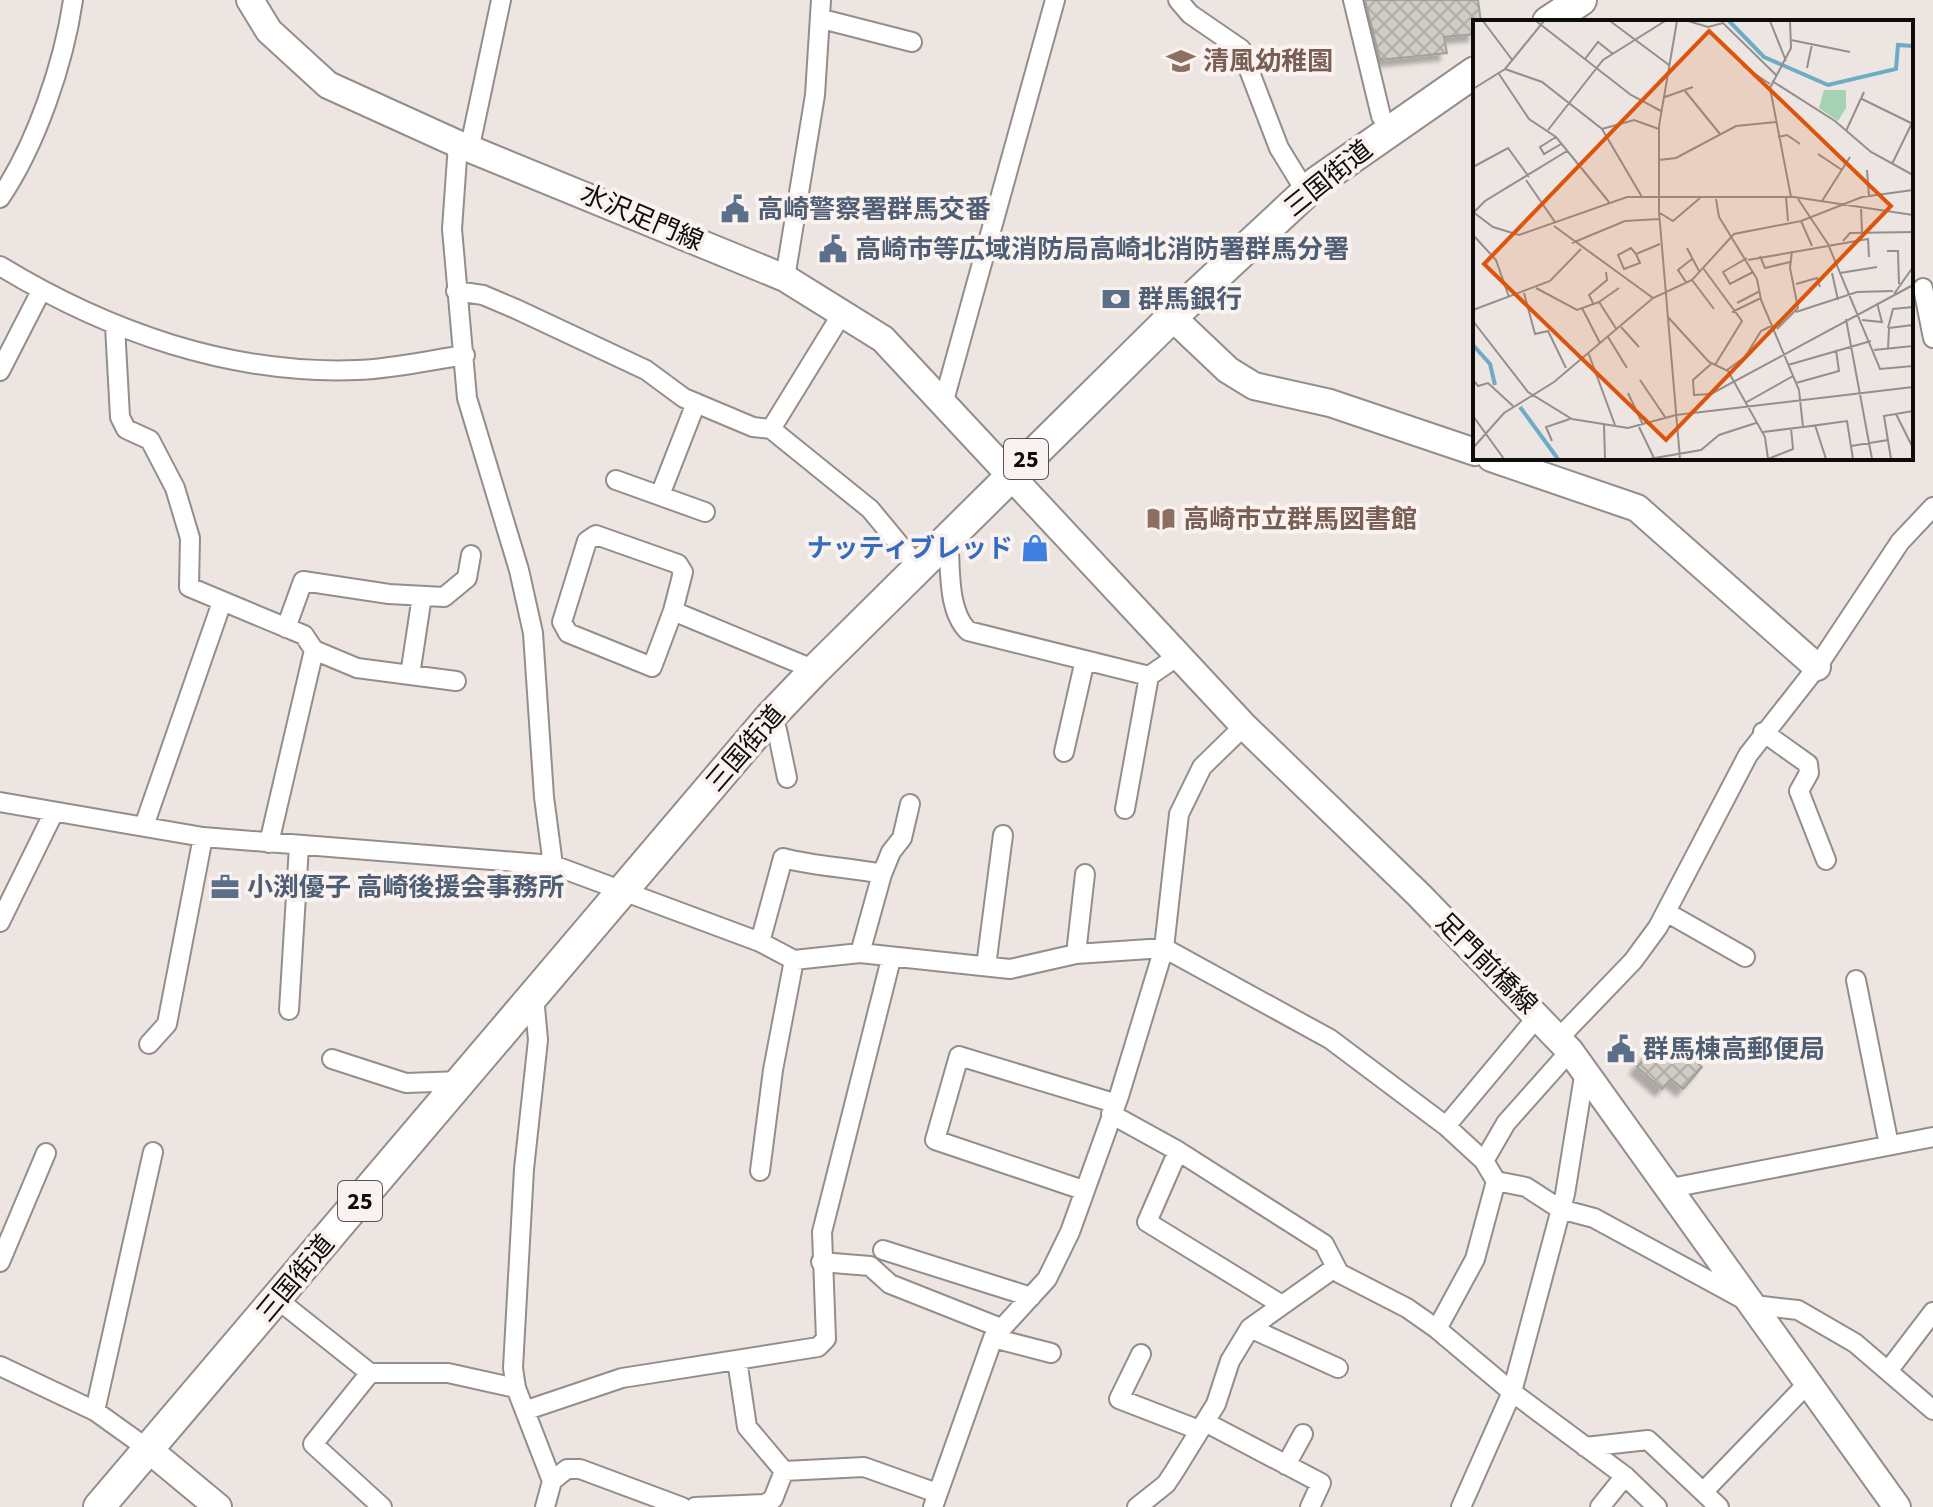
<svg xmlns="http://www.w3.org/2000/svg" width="1933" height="1507" font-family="'Source Sans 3','Noto Sans JP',sans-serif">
	<defs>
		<pattern id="building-cross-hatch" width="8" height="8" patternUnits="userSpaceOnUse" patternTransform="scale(2)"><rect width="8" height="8" fill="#cfcbc5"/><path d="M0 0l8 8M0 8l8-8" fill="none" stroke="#b1ada8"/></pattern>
		<filter id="shadow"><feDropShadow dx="-7" dy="7" stdDeviation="2" flood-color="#0004"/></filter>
	</defs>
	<rect width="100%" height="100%" fill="#ece5e1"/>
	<path fill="url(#building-cross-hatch)" stroke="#a4a09b" stroke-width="2" filter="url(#shadow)" d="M1365 0H1478L1481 22H1475V34L1444 37 1447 53 1380 60Z
		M1665 1035 1702 1067 1683 1089 1671 1079 1662 1089 1637 1067Z"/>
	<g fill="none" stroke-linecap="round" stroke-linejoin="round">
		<defs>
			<path id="street" d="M1178 0 1190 14 1241 49 1279 148 1306 192
				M1353 0 1381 116 1390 130
				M822 19 912 42
				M458 144 452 229 467 398 519 570 533 633 544 797 553 865
				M470 146 501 0
				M0 198C36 145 64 63 73 0
				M0 266C107 331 230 375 357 370 393 369 430 360 465 355
				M785 278 815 95 821 0
				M1923 288 1933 338
				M456 291 483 295 516 309 646 370 684 398 753 427 771 429 870 509 918 567
				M115 326 120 417 126 429 150 440 175 488 190 538 189 587 304 635 314 650 269 843
				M0 371 41 291
				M943 404 1055 0
				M771 429 843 312
				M616 480 705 512
				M660 495 696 403
				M948 535C951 564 946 609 968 631L1149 676 1178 656
				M673 611 683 572 678 564 596 535 587 541 562 622 568 633 652 667 673 611 815 670
				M286 628 303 581 389 594 444 597 467 578 471 555
				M314 650 357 668 456 681
				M410 675 422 596
				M770 717 777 730 787 778
				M1763 732 1808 764 1809 773 1799 791 1826 860
				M1064 752 1085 660
				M0 802 203 837 553 865 760 942 794 960 860 953 1010 969 1076 954 1164 948 1330 1039 1446 1126 1484 1161 1496 1181 1526 1187 1560 1209 1594 1218 1754 1305 1798 1310 1855 1343 1933 1410
				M1125 809 1149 676
				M144 826 222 602
				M1666 912 1745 957
				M0 922 54 812
				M760 942 783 858C817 867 848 867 882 874
				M860 953 882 874 891 852 902 838 910 804
				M1076 954 1085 874
				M986 966 1003 835
				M1856 980 1889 1145
				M534 996 538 1040 524 1169 513 1368 516 1388 552 1481 545 1507
				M289 1010 299 846
				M1559 1038 1633 961 1658 927 1748 755 1817 667 1900 542 1933 507
				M149 1044 167 1024 203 837
				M332 1059 406 1083 462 1081
				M1111 1114 1178 1151 1324 1244 1339 1273 1407 1308 1437 1329 1512 1392 1625 1476 1657 1507
				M1446 1126 1538 1016
				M1178 1151 1147 1222 1282 1305
				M1484 1161 1506 1123 1570 1051
				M760 1171 773 1070 794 960
				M1671 1188 1933 1137
				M1083 1190 935 1140 959 1056 1114 1103
				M883 1250 1031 1297
				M0 1262 46 1153
				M821 1262 870 1266 890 1284 1001 1328
				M277 1299 370 1373
				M1250 1328 1338 1368
				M1437 1329 1475 1259 1496 1181
				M993 1338 1051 1353
				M1141 1354 1119 1399 1199 1430
				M737 1360 747 1427 784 1471
				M0 1366 95 1411 148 1449
				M1888 1371 1933 1312
				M527 1410 622 1378 818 1347 826 1339 822 1232 891 959
				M95 1411 153 1152
				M1205 1422 1321 1483 1310 1507
				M1585 1447 1648 1440 1719 1507
				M1286 1465 1303 1434
				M552 1481 567 1469H580L682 1507
				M1704 1491 1809 1382
				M382 1507 313 1444 370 1373H448L516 1388
				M695 1507 765 1504 773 1499 784 1471 864 1467 937 1493
				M933 1507 993 1338 1047 1279 1070 1232 1119 1096 1164 948 1179 814 1202 767 1244 726
				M1137 1507 1166 1484 1174 1472 1216 1404 1230 1361 1250 1328 1336 1267
				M1461 1507 1512 1392 1565 1194 1585 1070
				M1600 1507 1625 1476"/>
			<path id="secondary" d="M250 0 269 31 328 85 458 144 785 278 883 339 1244 726 1419 895 1570 1051 1897 1507
				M1172 317 1228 370 1254 386 1330 403 1475 452
				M1491 458 1637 508 1817 667
				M148 1449 218 1507"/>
			<path id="primary" d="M1548 22 1581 0
				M99 1507 770 717 815 670 1172 317 1317 182 1475 72"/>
		</defs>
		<use href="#street" stroke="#948e8a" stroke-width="22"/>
		<use href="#secondary" stroke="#948e8a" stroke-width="30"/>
		<use href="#primary" stroke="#948e8a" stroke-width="34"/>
		<use href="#street" stroke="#fff" stroke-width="18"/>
		<use href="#secondary" stroke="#fff" stroke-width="26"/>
		<use href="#primary" stroke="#fff" stroke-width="30"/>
	</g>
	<defs>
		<symbol id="school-bare" viewBox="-9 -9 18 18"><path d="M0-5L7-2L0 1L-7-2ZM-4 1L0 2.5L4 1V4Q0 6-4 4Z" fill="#8d6e63" stroke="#f9f2ef" stroke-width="2.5" paint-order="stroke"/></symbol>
		<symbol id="civic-bare" viewBox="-9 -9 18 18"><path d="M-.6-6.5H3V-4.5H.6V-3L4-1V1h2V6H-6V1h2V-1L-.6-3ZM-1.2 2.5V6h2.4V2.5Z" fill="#5c6f8a" stroke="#f9f2ef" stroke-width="2.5" paint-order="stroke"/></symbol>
		<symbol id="bank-bare" viewBox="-9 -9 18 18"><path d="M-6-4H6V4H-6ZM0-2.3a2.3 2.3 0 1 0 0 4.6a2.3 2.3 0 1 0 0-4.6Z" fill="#5c6f8a" stroke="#f9f2ef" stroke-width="2.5" paint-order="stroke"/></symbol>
		<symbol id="library-bare" viewBox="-9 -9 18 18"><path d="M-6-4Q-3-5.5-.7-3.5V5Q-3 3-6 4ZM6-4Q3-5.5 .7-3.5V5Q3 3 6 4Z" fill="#8d6e63" stroke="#f9f2ef" stroke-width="2.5" paint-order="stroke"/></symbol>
		<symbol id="shop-bare" viewBox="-9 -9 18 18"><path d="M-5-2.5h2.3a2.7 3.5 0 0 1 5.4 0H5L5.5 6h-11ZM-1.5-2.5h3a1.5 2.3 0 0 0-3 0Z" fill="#3f7fe0" stroke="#f9f2ef" stroke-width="2.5" paint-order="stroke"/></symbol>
		<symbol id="office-bare" viewBox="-9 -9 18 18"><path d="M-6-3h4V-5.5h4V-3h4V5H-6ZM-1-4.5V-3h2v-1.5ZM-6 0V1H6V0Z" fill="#5c6f8a" stroke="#f9f2ef" stroke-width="2.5" paint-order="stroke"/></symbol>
	</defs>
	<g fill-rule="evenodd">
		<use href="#school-bare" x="1161" y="41" width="40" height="40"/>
		<use href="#civic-bare" x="715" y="189" width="40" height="40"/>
		<use href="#civic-bare" x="813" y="229" width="40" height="40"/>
		<use href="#bank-bare" x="1096" y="279" width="40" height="40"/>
		<use href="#library-bare" x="1141" y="499" width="40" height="40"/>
		<use href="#shop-bare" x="1015" y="528" width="40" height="40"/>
		<use href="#office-bare" x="205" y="867" width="40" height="40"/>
		<use href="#civic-bare" x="1601" y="1029" width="40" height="40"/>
	</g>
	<g text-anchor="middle" stroke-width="8" stroke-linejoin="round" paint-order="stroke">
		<g fill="#f9f2ef" stroke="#555250" stroke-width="2">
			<rect x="1004" y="439" width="44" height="40" rx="6"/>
			<rect x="338" y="1181" width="44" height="40" rx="6"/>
		</g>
		<g font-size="24" font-weight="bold" fill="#0f0d0c">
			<text x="1026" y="467">25</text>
			<text x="360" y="1209">25</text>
		</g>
		<g font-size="26" font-weight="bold" fill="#785e54" stroke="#f9f2ef" text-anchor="start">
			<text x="1203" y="70">清風幼稚園</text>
			<text x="1183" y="528">高崎市立群馬図書館</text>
		</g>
		<g font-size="26" fill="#0f0d0c" stroke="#f9f2ef">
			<text transform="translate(1328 178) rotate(-39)" y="9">三国街道</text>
			<text transform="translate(642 217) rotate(23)" y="9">水沢足門線</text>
			<text transform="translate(745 748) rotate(-49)" y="9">三国街道</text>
			<text transform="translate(1487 963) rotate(45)" y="9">足門前橋線</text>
			<text transform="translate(295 1278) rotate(-50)" y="9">三国街道</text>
		</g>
		<g font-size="26" font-weight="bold" fill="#4e5e75" stroke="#f9f2ef" text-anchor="start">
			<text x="757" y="218">高崎警察署群馬交番</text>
			<text x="855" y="258">高崎市等広域消防局高崎北消防署群馬分署</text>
			<text x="1138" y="308">群馬銀行</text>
			<text x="247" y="896">小渕優子 高崎後援会事務所</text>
			<text x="1643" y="1058">群馬棟高郵便局</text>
		</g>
		<g font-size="26" font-weight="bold" fill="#366cbe" stroke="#f9f2ef" text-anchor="end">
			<text x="1013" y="557">ナッティブレッド</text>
		</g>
	</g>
	<g transform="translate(1473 20)">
		<rect width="440" height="440" fill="#ece5e1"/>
		<path d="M351 70H373V88L365 101 346 88Z" fill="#a4d2b2"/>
		<path fill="none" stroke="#6eabc4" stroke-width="4" d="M256 1 291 37 355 65 423 49 425 25 440 26M0 325 17 344 22 365M47 387 85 439"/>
		<path fill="none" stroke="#948f8c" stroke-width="2" d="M10 1 40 41M63 1 158 75 188 91M137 1 196 45M204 1 186 106V192L207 439M215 1 235 7 250 3 303 55M297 1 313 41M317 1 318 28 297 68 318 177M318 20 377 32M112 39 125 22 140 34M270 46 297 64M334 48 339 24M32 49 69 62 129 109 169 177M26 54 56 99 83 117 136 182M299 61 362 101 398 132 440 155M0 69 32 49 71 1M212 71 247 114M192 77 220 67M389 79 440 104M129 109 161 100 186 109M75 110 130 40 192 1M373 111 391 72M83 117 67 127 71 134 88 124M305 117 314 115 327 124M345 134 369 150M186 140 203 138 263 106 303 102M419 144 440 101M0 147 35 128 56 157M394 150 396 176M53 160 82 202M313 177 315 201M243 179 246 197 284 259 288 280 326 370 330 407 374 401 380 439M325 179 355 224 407 349 440 346M349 181 377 137M388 187 389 212M0 192 20 207 46 215 154 177H321L440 195M0 193 12 181 94 131M187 193 200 201 227 178M328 201 339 226M81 206 180 278M0 215 23 240 36 277M370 221 377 213 440 212M99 223 152 201 186 199M214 228 226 251M414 231H425L426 264M163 234 158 228 145 235 151 249 167 243 163 234 187 224M287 236 292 248 317 242M274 238 250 252 257 264 280 252M275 240 395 219 396 237M230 248 269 301 242 345M359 253 365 280M367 253 404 247M219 260 241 289M213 262 205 250 219 239M323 264 344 258 347 267M63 268 104 290 126 282 144 310M51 273 62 314 75 311 93 348M421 274 440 247M126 282 146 268M120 283 116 275 134 260 133 252M264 283 287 271M109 288 127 323M0 290 77 261 108 229M259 292 288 278M323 292 384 272 420 271M194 296 236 342 255 351 292 417 295 439M373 299 399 439M389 300 409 302 404 283M0 301 55 372 99 399 155 408 203 395 440 367M148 307 166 327M415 308 420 289 440 287M304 309 325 288 317 248 319 231M135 317 154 348M415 329 416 308 440 305M401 330 440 326M115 332 142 405M238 344 220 360 221 375 238 374 440 265M315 345 398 321M254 350 272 337 288 311 300 305M0 360 5 366 15 363 40 386M167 360 192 397M323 363 366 351 363 330M155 373 170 405M272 383 320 356M423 394 440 428M0 396 31 439M131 404 132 439M342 405 353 439M166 407 181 438M290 412 330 407M79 421 73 407 97 399M378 426 415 420M0 428 31 393 81 362 180 278 219 260 261 214 328 201 389 177 440 170M176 439 228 430 246 415 283 403M295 439 320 429 318 408M418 439 411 396 440 391"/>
		<path fill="#dd550c" fill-opacity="0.15" stroke="#dd550c" stroke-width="4" d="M236 11 418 186 193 420 11 244Z"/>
		<rect width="440" height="440" fill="none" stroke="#0f0d0c" stroke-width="4"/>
	</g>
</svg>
